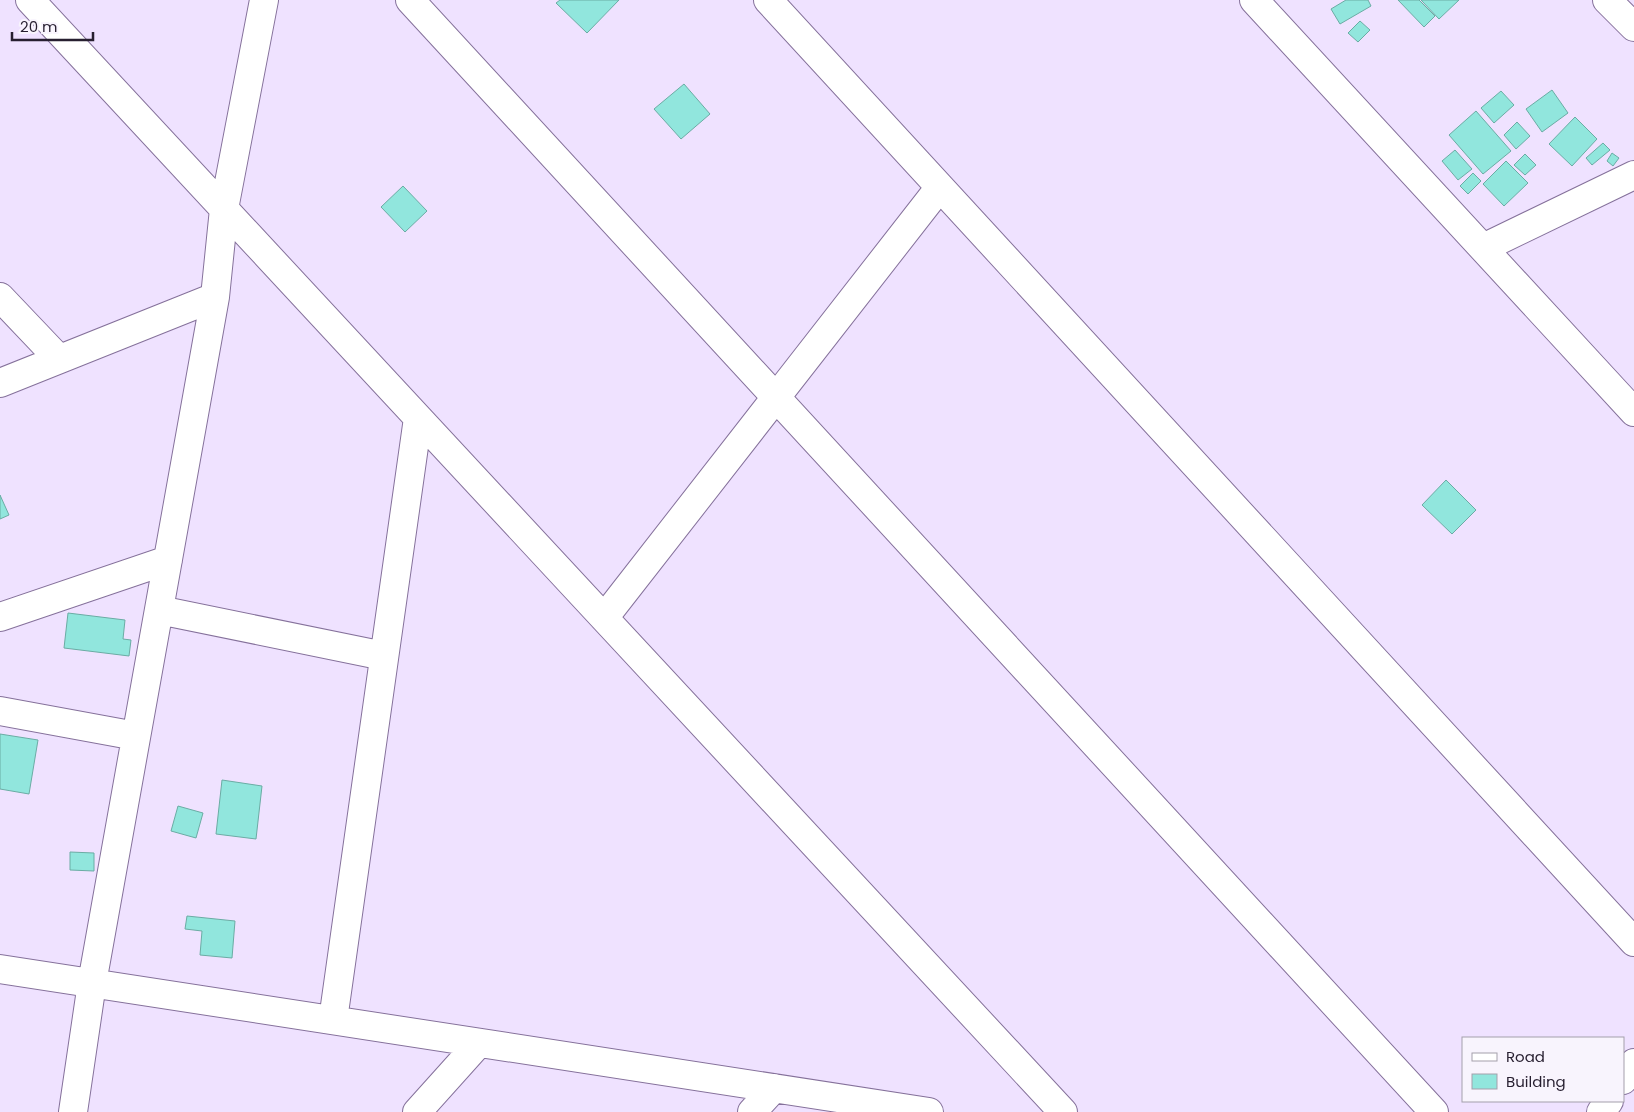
<svg xmlns="http://www.w3.org/2000/svg" width="1634" height="1112" font-family="Poppins,sans-serif">
	<rect width="100%" height="100%" fill="#efe2ff"/>
	<path fill="#91e6dd" stroke="#6baca4" d="M560 0H619L587 33 556 3Z
		M1346 0H1368L1371 6 1340 24 1331 9Z
		M1398 0H1419L1435 16 1424 27Z
		M1421 0H1459L1439 19Z
		M1360 21 1370 30 1358 42 1348 33Z
		M684 84 710 114 681 139 654 109Z
		M1552 90 1568 113 1542 132 1526 109Z
		M1501 91 1514 105 1494 123 1481 108Z
		M1476 111 1511 151 1483 174 1449 135Z
		M1575 117 1597 139 1572 166 1549 144Z
		M1517 122 1530 136 1516 149 1504 135Z
		M1603 143 1610 150 1592 165 1586 158Z
		M1455 150 1472 169 1458 180 1442 161Z
		M1612 153 1619 158 1613 166 1607 161Z
		M1525 154 1536 165 1525 175 1514 165Z
		M1506 161 1528 183 1504 206 1483 184Z
		M1473 173 1481 181 1468 194 1460 186Z
		M403 186 427 211 405 232 381 207Z
		M1446 480 1476 510 1452 534 1422 505Z
		M0 495 9 515 0 519Z
		M68 613 125 620 123 639 131 640 129 656 64 648Z
		M0 734 38 740 29 794 0 789Z
		M222 780 262 786 256 839 216 834Z
		M178 806 203 813 196 838 171 831Z
		M70 852 94 853V871L70 870Z
		M187 916 235 921 232 958 200 955 202 931 185 929Z"/>
	<g fill="none" stroke-linecap="round" stroke-linejoin="round">
		<defs>
			<path id="minor" d="M30 0 1063 1112
				M410 0 1434 1112
				M768 0 1634 942
				M1254 0 1634 412
				M1607 0 1634 27
				M1483 248 1634 175
				M0 297 59 359
				M0 383 215 297
				M159 610 384 656
				M0 617 168 560
				M604 618 940 187
				M0 711 136 736
				M0 969 929 1112
				M333 1020 418 418
				M1623 1080 1634 1063
				M73 1112 92 983 215 297 224 209 264 0
				M417 1112 479 1043
				M752 1112 774 1088
				M1601 1112 1609 1101"/>
		</defs>
		<use href="#minor" stroke="#85719b" stroke-width="30"/>
		<use href="#minor" stroke="#fff" stroke-width="28"/>
	</g>
	<rect x="1462" y="1037" width="162" height="65" fill="#f8f4fd" stroke="#a49fab"/>
	<rect x="1472" y="1053" width="25" height="8" fill="#ffffff" stroke="#a49fab"/>
	<text x="1506" y="1062" font-size="15" fill="#271f30">Road</text>
	<rect x="1472" y="1074" width="25" height="15" fill="#91e6dd" stroke="#a49fab"/>
	<text x="1506" y="1087" font-size="15" fill="#271f30">Building</text>
	<path d="M12 32v8h81v-8" fill="none" stroke="#271f30" stroke-width="2.5"/>
	<text x="20" y="32" font-size="15" fill="#271f30" stroke="#f8f4fd" stroke-width="4" paint-order="stroke">20 m</text>
</svg>
